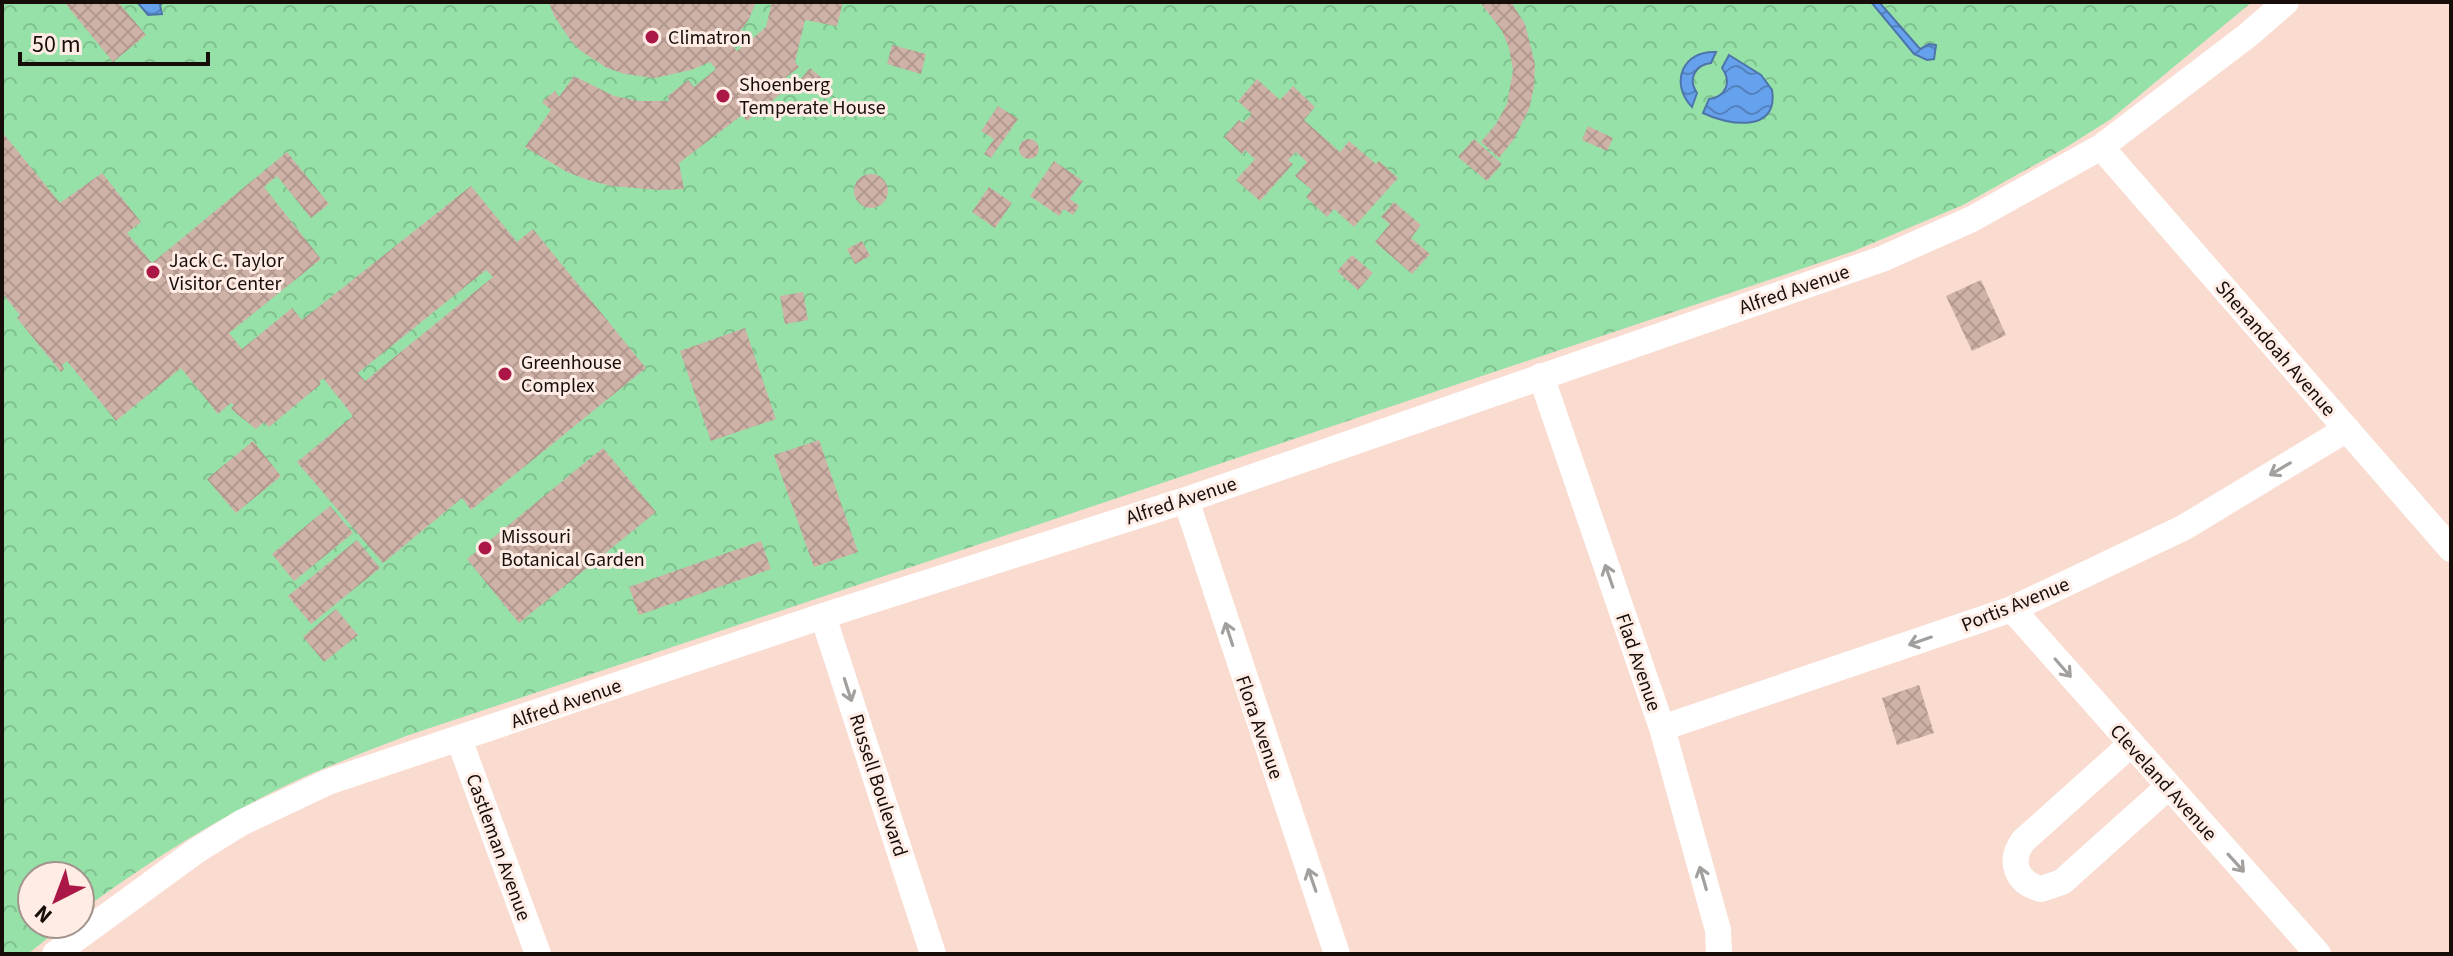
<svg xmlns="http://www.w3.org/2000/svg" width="2453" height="956" font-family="'Source Sans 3',sans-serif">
	<defs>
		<pattern id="park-crowns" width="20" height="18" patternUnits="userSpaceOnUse" patternTransform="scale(2)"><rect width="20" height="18" fill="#95e1a8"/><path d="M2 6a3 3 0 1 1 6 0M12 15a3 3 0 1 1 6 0" fill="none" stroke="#80c08f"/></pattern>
		<pattern id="water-waves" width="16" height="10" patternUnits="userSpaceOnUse" patternTransform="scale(2)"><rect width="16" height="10" fill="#66a1ed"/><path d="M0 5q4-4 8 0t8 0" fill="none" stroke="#5382be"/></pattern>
		<pattern id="building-cross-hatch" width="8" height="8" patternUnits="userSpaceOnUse" patternTransform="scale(2)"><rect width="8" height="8" fill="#cfb2a7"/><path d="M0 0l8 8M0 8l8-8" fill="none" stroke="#b1988e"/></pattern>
	</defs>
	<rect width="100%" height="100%" fill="#fadbd0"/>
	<path fill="url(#park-crowns)" d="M2 2H2252L2111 119 2065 148 1963 205 1854 251 1766 281 406 736C375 748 344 760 313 773 230 810 153 858 80 912V876H32V924H65L28 954H2Z"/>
	<path fill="url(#water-waves)" stroke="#4e75a9" stroke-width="2" d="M137 2H164L160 5 162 14 148 15Z
		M1871 2H1879L1920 49 1929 44 1936 45 1934 59 1927 60 1914 54Z
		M1716 52 1711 63C1694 65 1688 80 1697 93L1692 107C1669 83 1683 50 1716 52Z
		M1729 55 1761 75 1772 90C1779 134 1727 125 1703 113L1709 99C1726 97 1732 82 1722 68Z"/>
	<path fill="url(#building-cross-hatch)" fill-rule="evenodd" d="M64 2H118L146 35 113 62Z
		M549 2H756L749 19 731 44 737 51 766 27 772 2H843L837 26 805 20 795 62 799 67 777 85 783 92 747 121 742 115 679 163 684 189 660 190 611 186 588 180 567 172 525 147 551 110 542 102 555 91 559 97 574 76 614 96 639 101H669L668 96 688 80 694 87 716 69 710 62 691 70 655 78 625 74 607 68 581 51 571 41 554 16Z
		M1480 2H1511L1525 24 1535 64 1534 87 1529 109 1514 139 1499 158 1481 142 1496 124 1507 104 1513 70 1509 48 1502 31Z
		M892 45 926 54 921 74 887 64Z
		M810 68 823 79 813 91 800 80Z
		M1257 79 1280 100 1293 86 1315 107 1304 120 1340 152 1349 141 1376 164 1379 161 1398 178 1354 227 1334 209 1327 217 1306 197 1312 190 1295 176 1307 162 1296 152 1288 160 1293 164 1260 201 1236 180 1255 159 1245 150 1242 154 1224 137 1239 120 1243 123 1252 114 1238 101Z
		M824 83 833 90 825 99 817 92Z
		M998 106 1018 119 991 158 984 154 994 139 981 131Z
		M1588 126 1613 138 1607 151 1582 140Z
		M2 132 60 203 102 173 141 222 127 233 152 263 287 152 329 204 311 218 277 176 264 187 321 259 229 333 242 349 292 308 302 320 471 186 517 242 533 229 646 368 471 510 462 498 383 563 297 462 353 416 323 378 319 382 321 384 269 427 264 422 256 429 237 414 231 408 234 405 231 403 218 414 181 368 116 421 67 361 62 365 64 369 61 372 17 318 20 315 2 293ZM486 270 493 277 365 381 358 373Z
		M1474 139 1502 164 1487 181 1458 157Z
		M1019 149a10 10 0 1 1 20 0a10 10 0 1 1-20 0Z
		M1054 161 1083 181 1070 199 1079 206 1073 215 1064 209 1059 216 1030 196Z
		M854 191a17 17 0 1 1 34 0a17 17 0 1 1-34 0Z
		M989 187 1012 203 995 228 972 212Z
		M1394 202 1421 225 1411 238 1430 254 1412 274 1375 242 1390 224 1381 217Z
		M862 241 870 256 855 264 847 249Z
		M1352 255 1373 273 1358 290 1337 271Z
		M1981 280 2006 335 1972 351 1946 296Z
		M803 292 808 320 785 324 780 296Z
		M745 328 776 419 711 441 680 351Z
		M819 440 858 552 814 567 774 455Z
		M253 441 281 476 236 513 207 479Z
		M603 448 656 512 519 623 467 559Z
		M330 506 353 533 294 581 272 554Z
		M357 540 380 568 311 624 288 596Z
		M761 541 771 569 639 615 629 587Z
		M336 609 358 635 324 662 303 637Z
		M1919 685 1934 733 1897 745 1882 698Z"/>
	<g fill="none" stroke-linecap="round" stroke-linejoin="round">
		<path stroke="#fff" stroke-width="26" d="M2101 147 2451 549
			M1541 376 1662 728 1718 930 1719 954
			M1186 500 1337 954
			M2012 609 2318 954
			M823 616 933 954
			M1662 728 2012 609 2183 528 2347 429
			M459 739 538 954
			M2130 745 2023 841C2008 862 2017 883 2041 889L2062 882 2168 787
			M55 954 196 851 241 823 328 782 823 616 1186 500 1882 259 1972 219 2101 147 2248 35 2286 2"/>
	</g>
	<defs><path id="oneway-shaft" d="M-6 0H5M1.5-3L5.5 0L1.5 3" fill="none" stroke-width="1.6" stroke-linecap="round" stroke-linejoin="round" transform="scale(2)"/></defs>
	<g stroke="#a29f9d">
		<use href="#oneway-shaft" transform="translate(2280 469) rotate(149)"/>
		<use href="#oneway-shaft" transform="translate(1609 576) rotate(-109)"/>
		<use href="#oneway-shaft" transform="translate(1229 634) rotate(-108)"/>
		<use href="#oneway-shaft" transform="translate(1920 641) rotate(161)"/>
		<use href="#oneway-shaft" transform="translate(2063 668) rotate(49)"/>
		<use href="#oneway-shaft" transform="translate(848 690) rotate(72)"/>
		<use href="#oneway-shaft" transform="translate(2236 863) rotate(48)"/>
		<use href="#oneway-shaft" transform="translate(1703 878) rotate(-106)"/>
		<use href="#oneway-shaft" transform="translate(1312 880) rotate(-109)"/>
	</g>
	<g fill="#ab1747" stroke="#feece5" stroke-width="3">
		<circle cx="652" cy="37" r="8"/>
		<circle cx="723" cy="96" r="8"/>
		<circle cx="153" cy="272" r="8"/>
		<circle cx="505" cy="374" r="8"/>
		<circle cx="485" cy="548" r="8"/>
	</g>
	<g text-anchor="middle" stroke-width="6" stroke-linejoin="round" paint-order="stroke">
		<g font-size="20" fill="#170e0a" stroke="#feece5" text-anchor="start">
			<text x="668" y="44">Climatron</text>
			<text x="739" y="91">Shoenberg<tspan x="739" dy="23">Temperate House</tspan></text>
			<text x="169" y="267">Jack C. Taylor<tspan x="169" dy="23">Visitor Center</tspan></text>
			<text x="521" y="369">Greenhouse<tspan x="521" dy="23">Complex</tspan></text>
			<text x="501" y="543">Missouri<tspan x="501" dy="23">Botanical Garden</tspan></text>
		</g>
		<g font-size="20" fill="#170e0a" stroke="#feece5">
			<text transform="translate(1794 289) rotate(-19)" y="7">Alfred Avenue</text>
			<text transform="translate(2276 348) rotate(49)" y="7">Shenandoah Avenue</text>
			<text transform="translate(1181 500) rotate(-18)" y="7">Alfred Avenue</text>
			<text transform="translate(2015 604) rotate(-22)" y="7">Portis Avenue</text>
			<text transform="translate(1639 662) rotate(71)" y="7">Flad Avenue</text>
			<text transform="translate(566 703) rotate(-19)" y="7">Alfred Avenue</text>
			<text transform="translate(1260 727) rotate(71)" y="7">Flora Avenue</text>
			<text transform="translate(2164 782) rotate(48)" y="7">Cleveland Avenue</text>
			<text transform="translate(879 785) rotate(72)" y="7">Russell Boulevard</text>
			<text transform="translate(499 847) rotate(70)" y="7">Castleman Avenue</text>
		</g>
	</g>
	<rect width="2453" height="956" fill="none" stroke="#170e0a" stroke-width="8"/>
	<g transform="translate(56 900) rotate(222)"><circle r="38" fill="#feece5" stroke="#a2938d" stroke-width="2"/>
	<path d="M0-6L14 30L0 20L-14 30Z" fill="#ab1747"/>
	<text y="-12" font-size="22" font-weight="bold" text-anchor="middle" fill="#170e0a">N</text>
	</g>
	<path d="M20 52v12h188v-12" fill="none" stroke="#170e0a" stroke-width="4"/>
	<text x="32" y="52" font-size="24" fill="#170e0a" stroke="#feece5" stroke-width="6" paint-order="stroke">50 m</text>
</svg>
